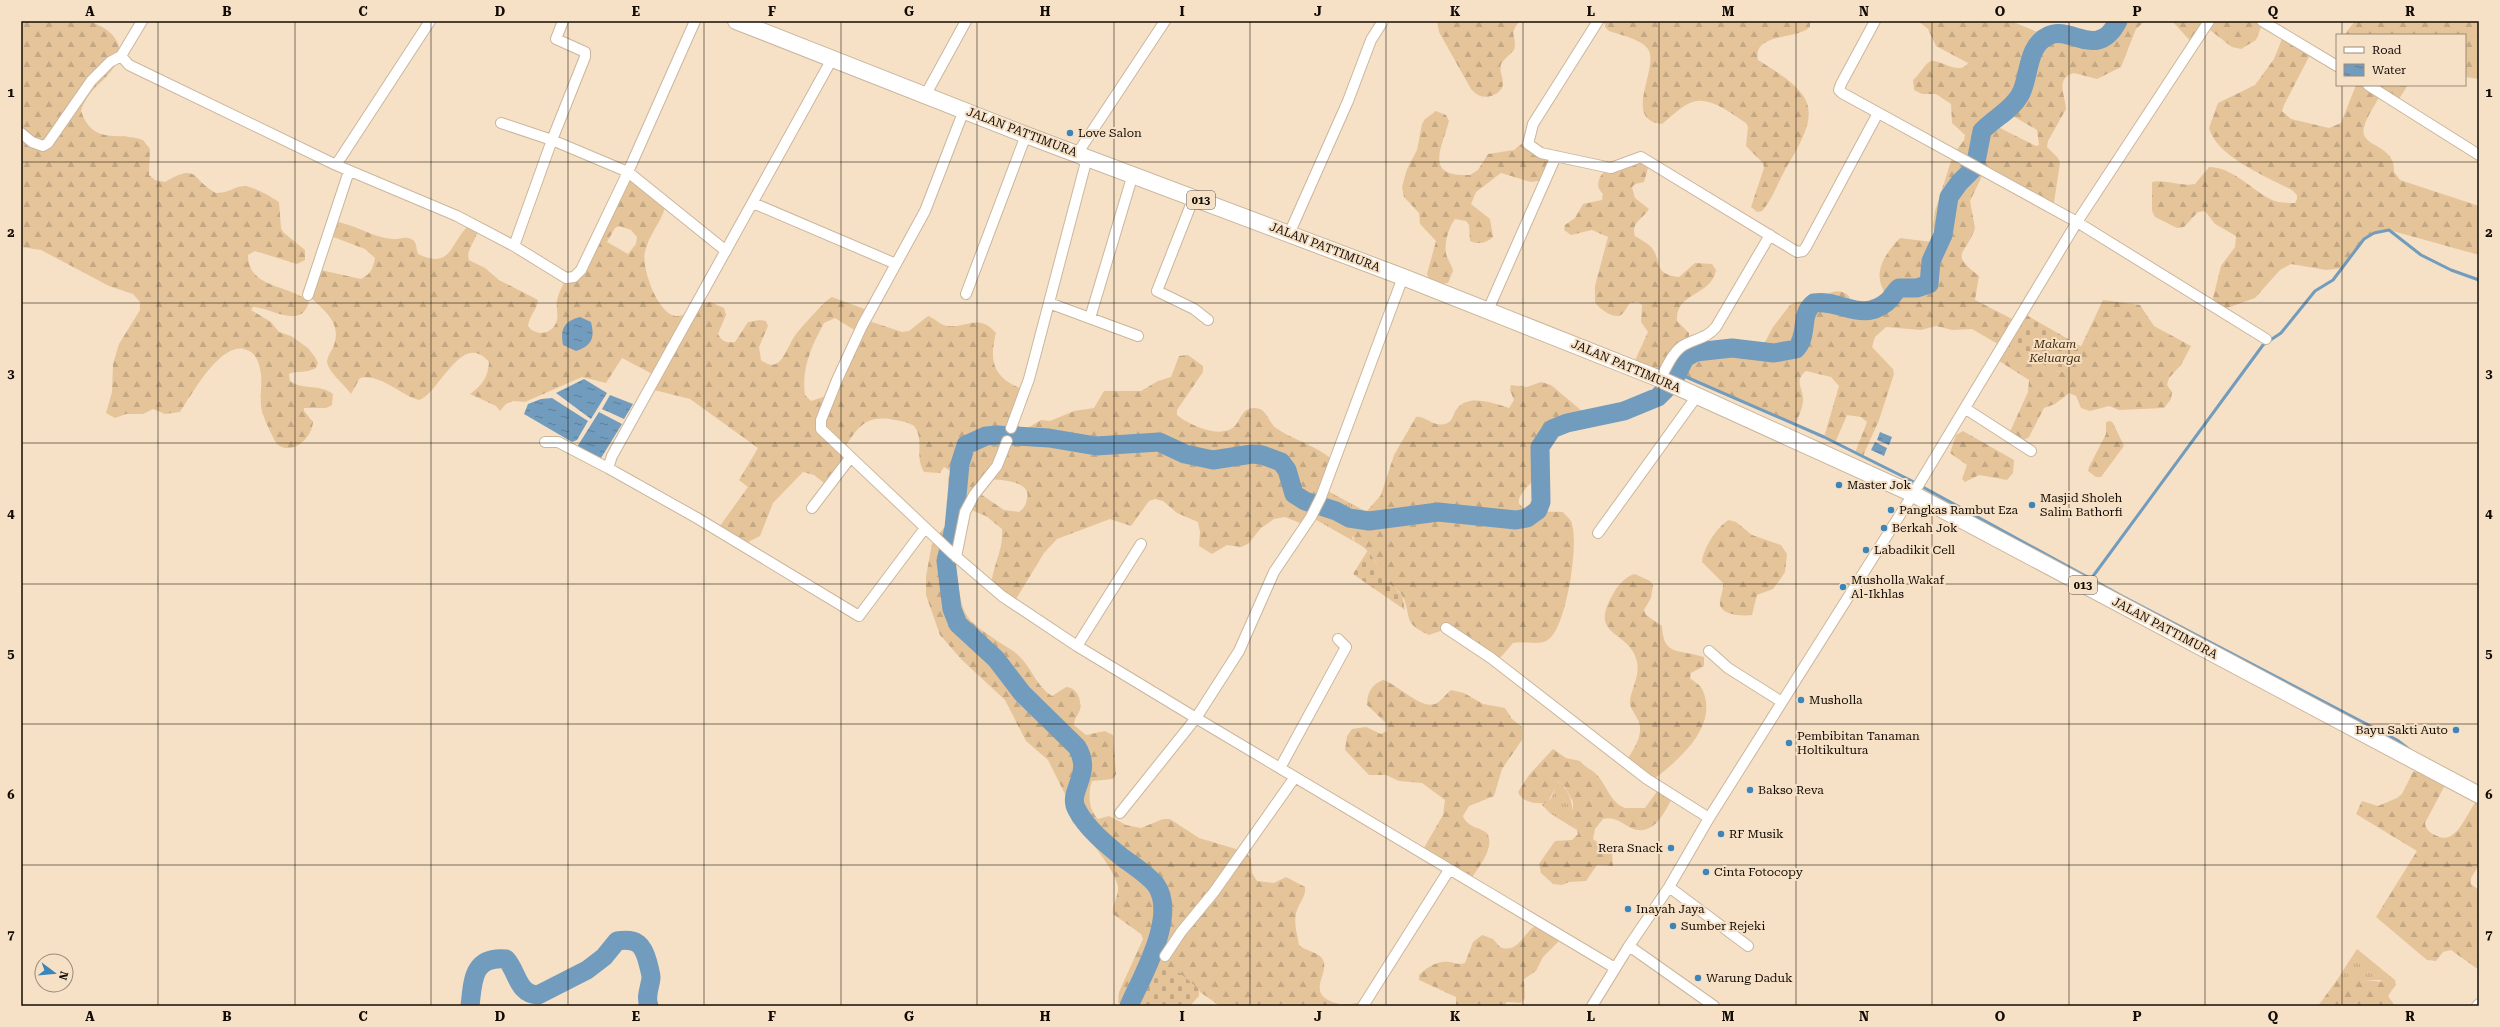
<svg xmlns="http://www.w3.org/2000/svg" width="2500" height="1027" font-family="'Roboto Serif',serif">
	<defs>
		<pattern id="grass-tufts" width="24" height="20" patternUnits="userSpaceOnUse"><rect width="24" height="20" fill="#e6c49a"/><path d="M3 7l-1-3M5 7V3M7 7l1-3M15 17l-1-3M17 17v-4M19 17l1-3" fill="none" stroke="#c4a783"/></pattern>
		<pattern id="forest-firs" width="22" height="20" patternUnits="userSpaceOnUse"><rect width="22" height="20" fill="#e6c49a"/><path d="M5 1l3.5 6h-7zM16 11l3.5 6h-7z" fill="#c4a783"/></pattern>
		<pattern id="cemetery-stones" width="16" height="16" patternUnits="userSpaceOnUse"><rect width="16" height="16" fill="#e6c49a"/><path d="M2 7V4a2 2 0 0 1 4 0v3zM10 15v-3a2 2 0 0 1 4 0v3z" fill="#c4a783"/></pattern>
		<pattern id="water-ripples" width="26" height="14" patternUnits="userSpaceOnUse"><rect width="26" height="14" fill="#729cbe"/><path d="M2 4q2-2 4 0t4 0M15 11q2-2 4 0t4 0" fill="none" stroke="#5c7d98"/></pattern>
	</defs>
	<rect width="100%" height="100%" fill="#f6e1c6"/>
	<path fill="url(#grass-tufts)" d="M1324 489 1367 512 1358 521 1352 538 1355 542 1311 517Z
		M1556 783H1560C1575 796 1571 813 1577 830L1551 814 1541 804C1553 801 1553 794 1556 783Z
		M2357 949 2395 980 2396 985 2392 990 2380 980H2337Z"/>
	<path fill="url(#forest-firs)" fill-rule="evenodd" d="M21 21C42 21 65 18 85 21 105 24 127 41 117 62 107 82 89 86 81 111 93 146 117 131 143 140L150 149 149 175 155 180 165 182C199 162 191 180 216 193 225 193 230 190 238 187 250 183 269 196 279 202L281 228 283 232 305 250V260L297 264 255 251 248 255C248 289 290 284 309 302 301 330 272 308 253 307L251 310 271 322 279 332 291 336 308 348 315 357 318 363 316 368C305 374 296 370 289 374L290 381C302 390 320 384 333 394L332 405 326 408H304V411L313 422C312 437 293 457 277 444 274 440 266 423 264 417 257 403 264 384 260 369 258 359 255 352 244 349 220 343 192 394 180 412L165 414 153 409 143 414H126L115 418 106 413 112 392 113 364 119 344 140 310V302L133 294 109 286 41 250 21 247Z
		M1437 21H1520C1507 35 1518 37 1514 50 1510 55 1504 59 1501 64 1499 71 1503 77 1503 83 1503 94 1487 100 1478 95 1476 94 1473 91 1471 89L1439 32Z
		M1604 21H1810V27C1796 40 1752 33 1758 60 1817 96 1822 109 1786 168 1778 182 1773 199 1762 211L1757 212 1751 207 1764 168 1763 163 1746 146 1748 127 1746 123C1732 114 1708 94 1690 103 1680 107 1671 117 1662 124 1621 120 1660 68 1648 49 1641 39 1620 35 1609 31L1605 27Z
		M1918 21H2011L2047 36 2057 34 2094 41 2104 38 2118 21H2145L2136 29 2121 67 2097 79 2074 73C2054 78 2066 97 2066 109L2048 141 2047 147 2058 158 2060 163 2053 209 1984 172 1970 201 1975 228C1966 256 1948 252 1979 276L1975 300 2018 322 2055 371 2062 372 2076 357 2103 300 2140 305 2154 326 2191 346 2181 365 2169 378 2167 385 2172 392 2171 399 2164 408 2119 410 2109 406 2090 411 2081 408 2076 396 2069 393 2055 404 2044 408 2029 437 2019 443 2008 436 2028 392 2029 380 1996 359 2003 347 1972 329 1952 330 1936 326 1921 330 1886 327 1875 337 1872 347 1893 369 1894 374 1879 420 1863 456 1855 453 1867 422 1861 417 1847 415 1835 443 1824 437 1839 386 1831 377 1806 371C1793 381 1804 389 1803 400 1803 408 1798 418 1795 425L1677 373C1679 368 1681 363 1684 359 1698 344 1737 347 1754 352L1765 342 1773 327 1790 305 1800 301 1810 306C1821 298 1835 284 1849 296L1852 311 1864 312 1886 303C1887 293 1881 289 1880 280 1877 265 1890 248 1900 238L1932 242 1935 239 1933 226 1935 211 1953 155 1964 140 1965 135 1952 123 1951 104 1936 94H1922L1914 90 1913 80C1920 75 1924 64 1931 61 1942 60 1960 76 1968 63L1936 46 1928 29ZM2006 112 2037 130 2039 145 2036 146 1990 123Z
		M2172 21H2262L2263 22 2256 40 2241 49 2232 47 2206 27 2194 45Z
		M2355 21H2479V79L2465 77V35H2344Z
		M2284 34 2312 51 2284 105 2282 111 2291 119 2329 128 2341 123 2356 85H2408L2397 102 2381 93C2376 104 2367 116 2364 127 2358 148 2396 143 2394 172L2400 180 2479 206V255L2389 230C2365 232 2355 249 2344 268L2326 270 2291 264 2280 270 2255 298 2219 311 2211 306 2221 266 2235 247 2236 236 2215 224 2205 211 2198 212 2184 227 2177 228 2155 217 2152 211V182C2166 179 2180 187 2195 184L2209 167C2232 167 2251 189 2270 199 2277 203 2287 203 2295 203L2297 199V195L2292 190C2267 177 2217 157 2209 128L2218 103 2255 85 2274 59Z
		M1436 111 1446 115 1449 121C1441 150 1424 177 1470 175L1478 170 1488 154 1514 150 1521 144 1556 156 1545 180 1531 182 1501 173 1476 192 1471 204 1490 219 1493 237C1487 243 1478 245 1470 241L1469 225 1466 221 1455 219C1449 227 1444 243 1446 253 1447 259 1452 265 1453 271L1448 283 1441 284 1429 279 1427 274 1436 241 1420 224 1419 213 1404 197 1402 187 1407 169 1417 150 1422 124 1425 119Z
		M1650 161 1644 182 1635 184 1632 187 1635 198 1649 209C1644 218 1630 223 1635 236 1640 239 1647 243 1651 247 1663 260 1651 274 1679 277L1695 263 1712 264 1716 270C1712 296 1675 292 1677 321L1689 333V338L1660 379 1632 367 1648 332 1641 322 1642 305 1638 302 1630 303C1627 306 1625 312 1622 314 1615 321 1598 308 1595 302V286L1608 237 1592 230 1571 235 1564 230 1565 225 1575 218 1583 204 1602 200 1603 194C1599 190 1597 186 1599 180 1605 162 1634 163 1650 161Z
		M628 172 665 208C660 224 648 236 645 252 641 268 659 319 679 316 690 314 699 304 710 302L724 308 726 315 718 334C722 342 727 343 735 342L748 322 760 320 766 321 768 326 759 347 761 360C767 365 774 367 780 361 787 353 790 342 796 334 801 328 827 298 832 297L867 310 866 320 902 332 909 331 928 316C936 319 940 325 948 326 967 328 979 313 996 333 988 364 995 379 1025 390L1013 422 1024 430 1041 420 1050 421 1074 411 1094 408 1104 391H1141L1158 381 1171 377 1179 356 1188 355 1203 366V372L1177 410V415C1189 425 1220 439 1234 427 1241 420 1242 407 1255 408 1267 408 1268 422 1276 428 1293 440 1316 445 1334 461L1305 525 1285 517 1274 519 1261 528 1248 544 1241 547 1227 545 1212 554 1199 546 1200 532 1198 522 1177 513 1163 501 1155 499 1149 501 1131 526 1110 519 1057 539 1044 553 1016 599 1010 602 991 587C992 566 1004 550 1002 529L986 516 971 510 978 496 982 495 1004 510 1019 512C1024 508 1026 505 1027 499 1032 480 1000 480 988 479L974 495 956 557C956 571 959 602 966 614 972 625 986 633 996 640 1004 646 1012 649 1019 656 1032 668 1036 686 1052 696L1066 687C1077 687 1082 700 1080 710 1078 715 1074 719 1074 725L1086 735 1105 731 1113 735 1116 774 1113 779 1092 781C1088 793 1088 809 1098 819L1109 816 1126 825 1141 828 1163 819H1170L1199 838 1246 852 1251 859 1252 873 1257 881 1274 883 1286 877 1305 887C1306 897 1300 901 1297 910 1293 922 1297 933 1299 945 1305 951 1315 951 1321 957 1334 971 1302 993 1336 1003 1349 1007 1357 1001 1369 1002L1371 1006H1220L1200 992 1199 989 1152 958 1129 1006 1118 1003 1119 992 1143 939 1141 934 1113 914C1112 904 1119 896 1118 887 1115 869 1090 842 1080 827L1073 823 1067 805 1066 796 1048 760 1026 741 1005 700 962 660 940 635 926 595V576L932 544 947 523 954 494 949 490 948 478 952 472 944 467 940 473 924 472C914 455 925 440 914 426 906 421 899 421 890 419 862 416 857 430 843 450L850 458 829 487 814 475 803 472 773 503 760 536 742 545 717 530 748 487 739 480 758 448 690 399 650 389 656 376 622 358 606 383 582 377 525 402 513 401 506 404 500 411 496 406 470 394C482 385 488 378 489 362 462 329 439 394 419 400 400 395 380 373 360 378L351 394C345 385 329 373 327 362 327 356 332 351 334 345 342 321 323 310 308 295L316 269 361 279C371 274 373 268 375 258L365 249 328 235 332 221C353 223 371 237 392 239 400 240 405 235 413 240 417 243 416 249 418 254 452 270 450 243 468 226L477 230C477 241 465 250 469 260L485 268 499 280 538 300C537 310 529 316 528 326 535 336 551 335 556 323 559 316 556 308 557 301 558 293 563 286 566 278L574 277ZM619 226 631 230 637 237 636 244 628 254 607 242 615 228ZM835 318 859 333 826 396 811 401 805 395C801 369 812 345 824 323Z
		M1541 382 1551 385 1582 411 1583 420C1545 427 1538 438 1540 475 1498 510 1525 512 1563 512 1565 515 1569 518 1571 521 1580 542 1566 627 1549 639 1539 647 1524 640 1513 643L1501 657 1491 658 1446 629 1429 635C1402 623 1412 617 1403 597 1399 589 1390 586 1385 579 1375 563 1373 551 1355 542L1352 533 1358 521 1381 495 1394 455 1416 417C1425 415 1432 427 1445 424 1453 422 1452 416 1456 410 1467 393 1493 403 1509 408L1514 400 1510 390 1511 385 1527 387Z
		M2110 421 2113 423 2124 446 2101 477H2096L2088 471 2089 467 2106 434V422Z
		M1963 431 2014 460 2013 473 2007 480 1979 475 1965 482 1962 479 1967 465 1950 453 1956 435Z
		M1729 520 1736 522 1752 535 1781 545 1787 554 1785 572 1779 581 1773 589 1757 595 1752 615C1744 616 1723 616 1720 605 1719 599 1724 590 1723 583L1702 562C1703 549 1717 526 1729 520Z
		M1635 574 1650 581 1653 585 1651 598 1644 610 1646 615 1662 626C1663 657 1680 649 1704 657V666L1691 673 1690 678C1694 682 1700 684 1703 691 1718 727 1679 760 1654 779L1625 762C1633 751 1645 734 1638 720 1635 713 1629 708 1630 700 1632 688 1640 675 1637 662 1630 629 1587 639 1613 594 1617 586 1626 576 1635 574Z
		M1383 680C1396 683 1423 712 1437 703 1442 700 1446 694 1451 690L1464 693 1483 704 1505 708 1512 719 1522 727V740L1502 769 1494 796 1469 806 1463 816C1467 827 1479 827 1487 833 1496 848 1477 869 1469 882L1421 853 1443 815 1445 800 1422 783 1399 781 1386 775H1369L1345 750 1347 736 1352 729 1366 727 1381 734 1387 731 1386 723 1367 705C1367 693 1371 685 1383 680Z
		M1553 749 1566 758 1580 761C1585 768 1592 769 1597 775 1607 786 1610 802 1625 808H1645L1658 790 1672 798C1664 814 1652 839 1629 827 1621 822 1613 816 1603 819L1595 829 1593 839 1612 853 1613 866 1597 865 1586 881 1569 882 1562 885 1553 884 1541 873 1539 864 1555 841 1572 840 1578 834 1573 817V802L1565 787 1558 782 1548 802C1538 805 1522 803 1518 792L1529 775Z
		M2417 771 2445 785 2425 823C2426 830 2430 833 2437 836 2458 846 2467 810 2479 798V865L2471 878V884L2479 890V970L2451 950 2443 952 2436 961 2427 960 2376 917 2417 851 2356 814 2362 801 2378 806 2397 798 2402 794 2413 772Z
		M1537 925 1563 937 1543 957 1536 971 1524 979 1525 998 1521 1003 1507 1002 1503 1006H1456V997L1419 980V975C1426 968 1438 960 1449 962 1455 963 1459 965 1465 963L1473 942 1482 935 1493 939 1500 947C1518 955 1524 931 1537 925Z
		M2348 978 2384 982 2392 990 2388 996 2395 1006H2318L2337 980Z"/>
	<path fill="url(#cemetery-stones)" d="M2023 313 2082 347 2076 357 2062 372 2055 371 2006 342Z
		M1368 550 1386 580 1402 595 1405 610 1353 574Z
		M1152 958 1181 974 1199 989V996L1190 1006H1129Z"/>
	<path fill="url(#water-ripples)" d="M580 317 591 322C595 338 592 346 576 351L563 345C560 329 564 321 580 317Z
		M584 379 607 393 591 419 556 393Z
		M610 395 633 404 624 419 602 409Z
		M552 398 588 421 577 440 572 442 524 414 528 404 541 399Z
		M599 412 622 424 601 458 577 447Z
		M1880 432 1892 437 1889 445 1877 440Z
		M1875 442 1887 448 1884 456 1871 450Z"/>
	<g fill="none" stroke-linecap="round" stroke-linejoin="round">
		<path stroke="#729cbe" stroke-width="3" d="M1677 373 1824 437 1910 480 2122 596 2397 740 2410 750
			M2091 579 2263 345 2281 333 2315 291 2333 280 2364 239 2374 233 2389 230 2421 255 2451 270 2479 280"/>
		<path stroke="#729cbe" stroke-width="19" d="M470 1006C473 981 472 956 506 959 518 972 517 994 538 995L587 970 604 957 617 941C637 938 643 944 648 963 649 968 651 973 651 978 650 988 645 996 649 1006
			M1129 1006C1141 978 1178 916 1156 885 1148 875 1134 866 1123 858 1107 845 1087 829 1077 810 1066 791 1094 775 1077 747L1022 693 996 659 958 624 952 609 946 561 954 528 960 464 966 445 986 436 997 435 1049 438 1096 446 1159 442 1185 454 1213 460 1252 454 1262 455 1281 462 1287 470 1294 494 1305 501 1336 511 1349 518 1369 521 1438 512 1516 520 1527 518 1538 510 1541 502 1540 447 1552 429 1567 423 1624 411 1658 397 1673 382 1685 358 1696 352 1732 348 1774 353 1796 349C1809 335 1799 314 1814 303 1841 299 1861 323 1887 302 1892 298 1894 292 1899 288H1917L1929 284 1931 261 1943 235 1949 197 1959 183 1975 167 1982 131C1994 118 2011 111 2020 95 2030 78 2026 46 2048 36 2071 24 2097 62 2118 21"/>
		<defs>
			<path id="street" d="M1598 21 1533 124 1528 144 1541 153 1611 168 1641 157 1797 252 1803 251 1806 247 1878 113
				M1875 21 1841 84 1839 90 1842 93 2077 222 2266 339
				M2262 21 2337 66
				M121 56 129 65 336 165 457 216 514 246 566 278 574 277 581 270 628 172 695 21
				M832 59 612 456 608 468 697 518 859 616 925 528
				M2368 85 2479 155
				M926 94 966 21
				M964 110 925 211 862 326 837 380 821 420V429L953 554 1002 596 1077 646 1196 718 1120 813
				M501 123 552 140 585 57V52L556 39 563 21
				M21 133 32 142 43 146 48 143 91 81 110 62 121 56 142 21
				M1077 154 1165 21
				M336 165 430 21
				M1194 197 1157 291 1194 309 1208 320
				M753 203 896 264
				M1289 234 1348 101 1371 40 1383 21
				M514 246 552 140 628 172 726 251
				M1403 277 1321 497 1311 517 1274 572 1239 651 1196 718 1615 968
				M966 294 1026 135
				M308 295 349 171
				M1049 303 1138 336
				M1488 310 1556 156
				M1090 318 1133 174
				M1660 379C1667 367 1673 350 1686 344 1698 338 1707 338 1716 327L1770 235
				M1966 409 2031 451
				M1011 428 1029 379 1087 158
				M545 442H558L608 468
				M812 508 850 458
				M1598 533 1697 396
				M956 557 965 512 974 495 997 466 1007 441
				M1446 628 1491 658 1647 779 1709 818
				M1077 646 1141 544
				M1709 651 1728 668 1782 702
				M1280 768 1346 647 1338 639
				M1669 887 1748 946
				M1629 946 1714 1006
				M1165 956 1181 932 1214 892 1295 777
				M1363 1006 1449 870
				M1592 1006 1629 946 1669 887 1709 818 1910 499 2077 222 2209 21
				M2477 1006 2479 1004"/>
			<path id="primary" d="M736 21 1026 135 1403 277 1660 379 1913 494 2479 795"/>
		</defs>
		<use href="#street" stroke="#cbb69d" stroke-width="12"/>
		<use href="#primary" stroke="#cbb69d" stroke-width="18"/>
		<use href="#street" stroke="#fff" stroke-width="10"/>
		<use href="#primary" stroke="#fff" stroke-width="16"/>
	</g>
	<path fill="none" stroke="#120b04" stroke-width="1" stroke-opacity="0.55" d="M158 21V1006M295 21V1006M431 21V1006M568 21V1006M704 21V1006M841 21V1006M977 21V1006M1114 21V1006M1250 21V1006M1386 21V1006M1523 21V1006M1659 21V1006M1796 21V1006M1932 21V1006M2069 21V1006M2205 21V1006M2342 21V35M2342 85V1006M21 162H2479M21 303H2479M21 443H2479M21 584H2479M21 724H2479M21 865H2479"/>
	<g fill="#3c85b9" stroke="#f6e1c6" stroke-width="1.5">
		<circle cx="1070" cy="133" r="4"/>
		<circle cx="1839" cy="485" r="4"/>
		<circle cx="2032" cy="505" r="4"/>
		<circle cx="1891" cy="510" r="4"/>
		<circle cx="1884" cy="528" r="4"/>
		<circle cx="1866" cy="550" r="4"/>
		<circle cx="1843" cy="587" r="4"/>
		<circle cx="1801" cy="700" r="4"/>
		<circle cx="2456" cy="730" r="4"/>
		<circle cx="1789" cy="743" r="4"/>
		<circle cx="1750" cy="790" r="4"/>
		<circle cx="1721" cy="834" r="4"/>
		<circle cx="1671" cy="848" r="4"/>
		<circle cx="1706" cy="872" r="4"/>
		<circle cx="1628" cy="909" r="4"/>
		<circle cx="1673" cy="926" r="4"/>
		<circle cx="1698" cy="978" r="4"/>
	</g>
	<g text-anchor="middle" stroke-width="4" stroke-linejoin="round" paint-order="stroke">
		<g fill="#f6e1c6" stroke="#564b3e" stroke-width="1">
			<rect x="1187" y="191" width="28" height="18" rx="3"/>
			<rect x="2069" y="576" width="28" height="18" rx="3"/>
		</g>
		<g font-size="11" font-weight="bold" fill="#120b04">
			<text x="1201" y="204">013</text>
			<text x="2083" y="589">013</text>
		</g>
		<g font-size="12" fill="#120b04" stroke="#f6e1c6">
			<text transform="translate(1022 132) rotate(21)" y="4">JALAN PATTIMURA</text>
			<text transform="translate(1325 247) rotate(21)" y="4">JALAN PATTIMURA</text>
			<text transform="translate(1626 366) rotate(23)" y="4">JALAN PATTIMURA</text>
			<text transform="translate(2165 628) rotate(28)" y="4">JALAN PATTIMURA</text>
		</g>
		<g font-size="12" fill="#120b04" stroke="#f6e1c6" text-anchor="start">
			<text x="1078" y="137">Love Salon</text>
			<text x="1847" y="489">Master Jok</text>
			<text x="2040" y="502">Masjid Sholeh<tspan x="2040" dy="14">Salim Bathorfi</tspan></text>
			<text x="1899" y="514">Pangkas Rambut Eza</text>
			<text x="1892" y="532">Berkah Jok</text>
			<text x="1874" y="554">Labadikit Cell</text>
			<text x="1851" y="584">Musholla Wakaf<tspan x="1851" dy="14">Al-Ikhlas</tspan></text>
			<text x="1809" y="704">Musholla</text>
			<text x="2448" y="734" text-anchor="end">Bayu Sakti Auto</text>
			<text x="1797" y="740">Pembibitan Tanaman<tspan x="1797" dy="14">Holtikultura</tspan></text>
			<text x="1758" y="794">Bakso Reva</text>
			<text x="1729" y="838">RF Musik</text>
			<text x="1663" y="852" text-anchor="end">Rera Snack</text>
			<text x="1714" y="876">Cinta Fotocopy</text>
			<text x="1636" y="913">Inayah Jaya</text>
			<text x="1681" y="930">Sumber Rejeki</text>
			<text x="1706" y="982">Warung Daduk</text>
		</g>
		<g font-size="12" font-style="italic" fill="#442d0a" stroke="#f6e1c6">
			<text x="2055" y="348">Makam<tspan x="2055" dy="14">Keluarga</tspan></text>
		</g>
	</g>
	<rect width="2500" height="1027" fill="none" stroke="#f6e1c6" stroke-width="44"/>
	<rect x="2336" y="34" width="130" height="52" fill="#f6e1c6" stroke="#9b8b78"/>
	<rect x="2344" y="47" width="20" height="6" fill="#ffffff" stroke="#9b8b78"/>
	<text x="2372" y="54" font-size="12" fill="#120b04">Road</text>
	<rect x="2344" y="64" width="20" height="12" fill="url(#water-ripples)" stroke="#9b8b78"/>
	<text x="2372" y="74" font-size="12" fill="#120b04">Water</text>
	<g transform="translate(54 973) rotate(106)"><circle r="19" fill="#f6e1c6" stroke="#9b8b78"/>
	<path d="M0-3L7 15L0 10L-7 15Z" fill="#3c85b9"/>
	<text y="-6" font-size="11" font-weight="bold" text-anchor="middle" fill="#120b04">N</text>
	</g>
	<rect x="22" y="22" width="2456" height="983" fill="none" stroke="#120b04" stroke-width="1.5"/>
	<g font-size="13" text-anchor="middle" font-weight="bold" fill="#120b04">
		<text x="90" y="16">A</text>
		<text x="227" y="16">B</text>
		<text x="363" y="16">C</text>
		<text x="500" y="16">D</text>
		<text x="636" y="16">E</text>
		<text x="772" y="16">F</text>
		<text x="909" y="16">G</text>
		<text x="1045" y="16">H</text>
		<text x="1182" y="16">I</text>
		<text x="1318" y="16">J</text>
		<text x="1455" y="16">K</text>
		<text x="1591" y="16">L</text>
		<text x="1728" y="16">M</text>
		<text x="1864" y="16">N</text>
		<text x="2000" y="16">O</text>
		<text x="2137" y="16">P</text>
		<text x="2273" y="16">Q</text>
		<text x="2410" y="16">R</text>
		<text x="11" y="97">1</text>
		<text x="2489" y="97">1</text>
		<text x="11" y="237">2</text>
		<text x="2489" y="237">2</text>
		<text x="11" y="378">3</text>
		<text x="2489" y="378">3</text>
		<text x="11" y="518">4</text>
		<text x="2489" y="518">4</text>
		<text x="11" y="658">5</text>
		<text x="2489" y="658">5</text>
		<text x="11" y="799">6</text>
		<text x="2489" y="799">6</text>
		<text x="11" y="939">7</text>
		<text x="2489" y="939">7</text>
		<text x="90" y="1021">A</text>
		<text x="227" y="1021">B</text>
		<text x="363" y="1021">C</text>
		<text x="500" y="1021">D</text>
		<text x="636" y="1021">E</text>
		<text x="772" y="1021">F</text>
		<text x="909" y="1021">G</text>
		<text x="1045" y="1021">H</text>
		<text x="1182" y="1021">I</text>
		<text x="1318" y="1021">J</text>
		<text x="1455" y="1021">K</text>
		<text x="1591" y="1021">L</text>
		<text x="1728" y="1021">M</text>
		<text x="1864" y="1021">N</text>
		<text x="2000" y="1021">O</text>
		<text x="2137" y="1021">P</text>
		<text x="2273" y="1021">Q</text>
		<text x="2410" y="1021">R</text>
	</g>
</svg>
